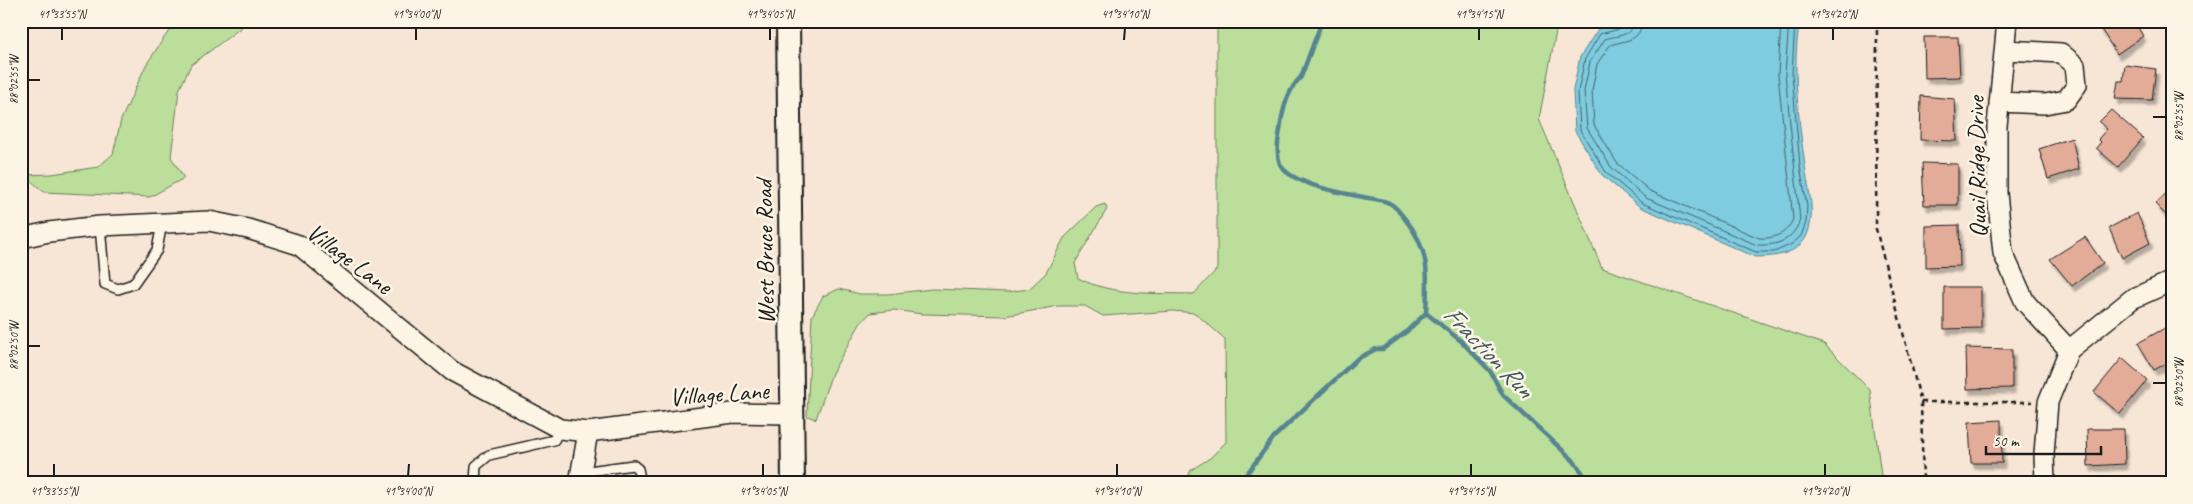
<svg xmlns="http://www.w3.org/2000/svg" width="2193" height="504" font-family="Caveat,sans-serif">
	<defs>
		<filter id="shadow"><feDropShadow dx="3" dy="5.5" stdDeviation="1" flood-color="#0004"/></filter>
	</defs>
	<rect width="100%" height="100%" fill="#f7e6d6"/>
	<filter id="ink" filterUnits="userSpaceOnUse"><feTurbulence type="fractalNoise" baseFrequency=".02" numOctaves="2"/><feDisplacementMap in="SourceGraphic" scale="10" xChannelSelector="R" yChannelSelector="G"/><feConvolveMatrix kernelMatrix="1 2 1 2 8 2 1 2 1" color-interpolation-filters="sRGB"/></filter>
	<g filter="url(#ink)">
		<path fill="#bbdf9a" stroke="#6c7e5b" d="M180 21H238L242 27 191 65 179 90 171 157 184 178 150 197 44 192 24 175 52 174 98 167 113 154 121 120 146 65 166 35Z
			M1217 21H1558L1539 119 1602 268 1824 344 1870 390 1882 483H1185L1191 470 1210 458 1226 442 1225 339 1195 313 1173 311 1103 316 1085 306H1058L1005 316 922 314 894 310 870 313 860 324 832 373 816 419 807 416 812 316 823 296 839 289 860 294H888L932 289 1007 292 1029 289 1046 273 1064 238 1096 207 1105 204 1107 209 1075 263 1078 278C1113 296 1156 293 1194 294L1217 269Z"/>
		<path fill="#7fcbdf" stroke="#578591" d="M1652 21H1800C1791 65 1799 121 1805 166 1808 190 1817 214 1806 237 1797 255 1772 257 1755 257L1640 207 1602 175 1575 131 1573 90 1580 57 1598 29 1615 24Z"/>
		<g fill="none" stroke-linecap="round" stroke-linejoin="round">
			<path stroke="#44626a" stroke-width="1" d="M1628 21 1624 28 1600 34 1585 59 1578 91 1580 130 1606 172 1642 203 1756 252H1774L1792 244 1801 236 1806 222 1807 206 1800 166 1792 74 1795 21
				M1634 21C1633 37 1617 35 1605 39L1590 62 1584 91 1587 128 1611 167 1646 198 1757 245C1778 246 1793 240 1800 220L1785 74 1789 21
				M1642 21C1641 42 1625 40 1610 45L1597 64 1592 91 1594 125 1617 163 1650 191 1759 238C1774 239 1787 234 1793 219L1778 75 1781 21"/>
			<path stroke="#578591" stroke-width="4.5" d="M1322 21 1301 77C1287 90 1282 112 1280 130 1278 141 1276 153 1280 164 1289 184 1343 193 1363 197 1371 199 1382 199 1389 203 1396 206 1401 214 1405 219 1430 249 1428 276 1426 313
				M1426 313 1461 341 1490 371 1503 395 1573 460 1590 483
				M1240 483 1274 437 1357 359 1376 349H1383L1406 332 1426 313"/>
		</g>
		<path fill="#e3ac99" stroke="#1c1c1c" filter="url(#shadow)" d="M2098 21H2134L2143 36 2117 54 2096 22Z
			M1924 37H1958L1960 77 1925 78Z
			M2125 65 2156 69 2152 100 2115 99 2118 81H2123Z
			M1921 96 1955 99 1957 141 1920 140Z
			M2111 110 2143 138 2118 167 2096 148 2101 142 2098 139 2107 129 2099 122Z
			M2072 138 2079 169 2048 179 2039 149Z
			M1922 163 1958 164V205H1924Z
			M2172 188V221L2155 204Z
			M2137 213 2150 243 2122 258 2109 228Z
			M1959 225 1960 266 1926 267V226Z
			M2085 237 2103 263 2072 286 2050 259Z
			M1944 287H1981V328L1944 329Z
			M2172 324V360L2154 370 2138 343Z
			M1966 348 2012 349V388L1967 389Z
			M2122 358 2147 380 2120 414 2094 392Z
			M2001 420 2002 463H1971L1969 422Z
			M2087 429H2124L2125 464 2088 466Z
			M2092 480H2123V483H2092Z"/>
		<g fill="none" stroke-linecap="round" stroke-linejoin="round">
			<defs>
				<path id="service" d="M100 226 105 284 118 289 133 284 157 250 162 223
					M581 472 633 465 638 469 641 483
					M475 483 476 466 489 455 554 440 560 429"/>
				<path id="minor" d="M2007 21 1997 126V193L2003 253 2025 302 2069 350
					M1999 102 2045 104 2066 100 2077 85 2075 65 2061 53 2005 50
					M21 238 49 232 100 226 209 221 248 229 299 245 452 371 560 429 588 432 733 413 793 414
					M579 483 588 432
					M2045 483 2044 454 2048 402 2069 350 2132 299 2172 281"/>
				<path id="tertiary" d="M788 21 793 483"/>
			</defs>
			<use href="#service" stroke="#1c1c1c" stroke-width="12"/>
			<use href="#minor" stroke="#1c1c1c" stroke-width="22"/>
			<use href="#tertiary" stroke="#1c1c1c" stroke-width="26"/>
			<path stroke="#1c1c1c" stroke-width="2.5" stroke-dasharray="5 4" stroke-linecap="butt" d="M1877 21 1876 229 1921 402 1923 483
				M1921 402H2032"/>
			<use href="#service" stroke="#fcf5e5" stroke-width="9"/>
			<use href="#minor" stroke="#fcf5e5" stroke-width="19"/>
			<use href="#tertiary" stroke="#fcf5e5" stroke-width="22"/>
		</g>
	</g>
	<path fill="none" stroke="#1c1c1c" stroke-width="2" d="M62 40V28M416 40V28M770 40V28M1124 40 1125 28M1479 40V28M1833 40V28M28 80H40M2153 117H2166M28 346H40M2153 383H2166M54 476V464M408 476 409 464M763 476V464M1117 476V464M1471 476V464M1825 476V464"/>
	<g text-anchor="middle" stroke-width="5" stroke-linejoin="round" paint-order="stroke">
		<g font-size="25" fill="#1c1c1c" stroke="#fcf5e5">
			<text transform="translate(1976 167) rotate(-91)" y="9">Quail Ridge Drive</text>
			<text transform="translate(764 252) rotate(-91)" y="9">West Bruce Road</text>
			<text transform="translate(350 258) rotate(37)" y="9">Village Lane</text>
			<text transform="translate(719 393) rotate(-4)" y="9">Village Lane</text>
		</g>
		<g font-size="26" font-style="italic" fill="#3f5960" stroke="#fcf5e5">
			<text transform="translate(1489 351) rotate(46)" y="9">Fraction Run</text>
		</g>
	</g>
	<rect width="2193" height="504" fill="none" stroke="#fcf5e5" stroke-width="55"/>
	<path d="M1986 446v8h115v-8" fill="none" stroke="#1c1c1c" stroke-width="2.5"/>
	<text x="1993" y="446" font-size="15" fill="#1c1c1c" stroke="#fcf5e5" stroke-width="4" paint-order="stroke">50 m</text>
	<rect x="28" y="28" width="2138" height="448" fill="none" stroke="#1c1c1c" stroke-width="2"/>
	<g font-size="12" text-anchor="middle" fill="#1c1c1c">
		<text x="62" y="18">41°33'55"N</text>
		<text x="416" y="18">41°34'00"N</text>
		<text x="770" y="18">41°34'05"N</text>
		<text x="1125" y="18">41°34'10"N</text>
		<text x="1479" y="18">41°34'15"N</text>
		<text x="1833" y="18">41°34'20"N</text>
		<text transform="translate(14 80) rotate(-90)" y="4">88°02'55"W</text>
		<text transform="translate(2179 117) rotate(-90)" y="4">88°02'55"W</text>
		<text transform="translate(14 346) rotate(-90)" y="4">88°02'50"W</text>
		<text transform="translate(2179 383) rotate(-90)" y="4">88°02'50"W</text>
		<text x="54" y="495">41°33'55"N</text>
		<text x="408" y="495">41°34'00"N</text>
		<text x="763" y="495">41°34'05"N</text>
		<text x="1117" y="495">41°34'10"N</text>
		<text x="1471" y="495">41°34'15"N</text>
		<text x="1825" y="495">41°34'20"N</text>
	</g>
</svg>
